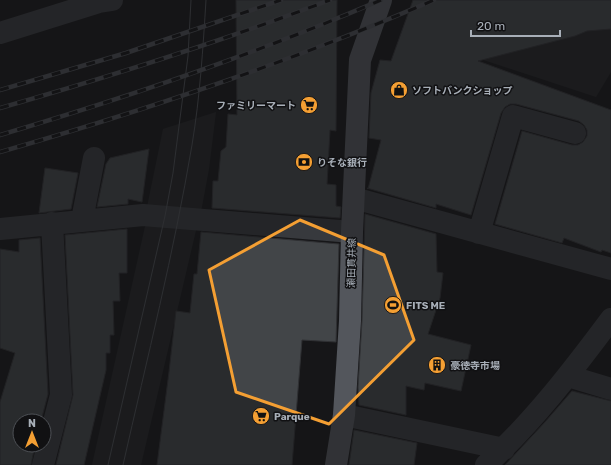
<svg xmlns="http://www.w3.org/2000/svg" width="611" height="465" font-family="Rubik,'Noto Sans JP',sans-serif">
	<rect width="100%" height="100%" fill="#161618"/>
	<path fill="#222325" d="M611 0V72L596 97 429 42Z
		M216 112 209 169 201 212 147 207 163 129Z
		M146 222 197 226 141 465H92Z"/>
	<path fill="#424548" stroke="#303134" d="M236 0H337L336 131 330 130 327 184 336 185V206L341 207 340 218 212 208 213 181H218L221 151 226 147 228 114 237 115Z
		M413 0H611V29L587 31 575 36 478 61 611 110V253L602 250 601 252 564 238 562 243 495 224 522 131 572 145H578L583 142 587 136V130L584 125 579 121 516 104H510L505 107 501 113 471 215 436 204V208L367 188 368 189 381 140 369 138 371 93 380 60 391 61Z
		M149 149 142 202 128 199V204L97 207 106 164 110 158Z
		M45 168 78 173 71 209 39 213Z
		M365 214 436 234 437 272 443 273 440 298 428 334 471 345 461 391 425 383 424 390 406 386V415L359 405 358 387 362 321Z
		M127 229V273H119L120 301H113L114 335H110V353H106V370L84 465H56L73 395 65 235Z
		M201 232 339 244 336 342 302 340 292 465H157L169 372 176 311 190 313 194 274H197Z
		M40 238 48 394 41 421H20V445H35L31 465H0V402L15 353 0 348V249L19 252V240Z
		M572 391 611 401V465H505L545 422Z
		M354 430 417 443 414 465H349Z"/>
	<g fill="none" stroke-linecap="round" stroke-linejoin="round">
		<path stroke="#37393d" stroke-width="22" d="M0 33 99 2 112 0
			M354 198 611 269
			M82 220 94 158
			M0 229 143 215 352 232
			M479 233 513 116 575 133
			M568 376 611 389
			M344 415 504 449
			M43 465 61 395 52 223
			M486 465C533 422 573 370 611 319"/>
		<path stroke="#53565c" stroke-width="22" d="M336 465 344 415 350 321 352 232 360 60 381 0"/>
		<path stroke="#4a4d52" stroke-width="1" d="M108 465 165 216 173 173 188 56 191 0
			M123 465C147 359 174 252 192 145 200 97 203 48 206 0"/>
		<defs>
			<path id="rail" d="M0 90 126 53 281 0
				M0 108C112 76 222 41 330 0
				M0 135C129 97 258 53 381 0
				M0 152C147 110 293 61 434 0"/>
		</defs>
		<use href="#rail" stroke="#4a4d52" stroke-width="4.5"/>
		<use href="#rail" stroke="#111113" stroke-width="3" stroke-dasharray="9" stroke-linecap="butt"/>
	</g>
	<path d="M0 0H611V465H0ZM300 220 384 255 414 340 329 424 236 392 209 270Z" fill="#161618" fill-opacity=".55" fill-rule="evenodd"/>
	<path fill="none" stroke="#f49f33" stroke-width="3" stroke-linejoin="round" d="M300 220 384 255 414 340 329 424 236 392 209 270Z"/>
	<defs>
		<symbol id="shop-disc" viewBox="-11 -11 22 22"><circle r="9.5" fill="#f49f33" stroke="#111113"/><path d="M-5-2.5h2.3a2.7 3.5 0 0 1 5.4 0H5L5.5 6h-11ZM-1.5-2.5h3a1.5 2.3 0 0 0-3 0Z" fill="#111"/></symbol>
		<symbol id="supermarket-disc" viewBox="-11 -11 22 22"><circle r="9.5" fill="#f49f33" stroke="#111113"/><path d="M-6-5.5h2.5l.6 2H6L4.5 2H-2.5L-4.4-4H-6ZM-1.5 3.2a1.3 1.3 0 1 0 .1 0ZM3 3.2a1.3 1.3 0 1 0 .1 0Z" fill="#111"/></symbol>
		<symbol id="bank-disc" viewBox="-11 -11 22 22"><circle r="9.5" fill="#f49f33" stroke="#111113"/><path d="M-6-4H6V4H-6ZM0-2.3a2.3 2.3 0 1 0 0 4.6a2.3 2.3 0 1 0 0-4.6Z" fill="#111"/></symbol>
		<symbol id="stadium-disc" viewBox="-11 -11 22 22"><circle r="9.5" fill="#f49f33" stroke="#111113"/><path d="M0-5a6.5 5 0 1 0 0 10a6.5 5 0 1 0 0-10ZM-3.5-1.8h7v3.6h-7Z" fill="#111"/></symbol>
		<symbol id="building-disc" viewBox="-11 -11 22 22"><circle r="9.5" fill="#f49f33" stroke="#111113"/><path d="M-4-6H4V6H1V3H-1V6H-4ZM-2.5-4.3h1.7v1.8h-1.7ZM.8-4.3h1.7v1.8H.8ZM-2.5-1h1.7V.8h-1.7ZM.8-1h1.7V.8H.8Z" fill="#111"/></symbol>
	</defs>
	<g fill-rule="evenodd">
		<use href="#shop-disc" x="389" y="80" width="20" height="20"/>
		<use href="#supermarket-disc" x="299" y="95" width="20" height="20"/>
		<use href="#bank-disc" x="294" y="152" width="20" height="20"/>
		<use href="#stadium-disc" x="383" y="295" width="20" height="20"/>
		<use href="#building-disc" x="427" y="355" width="20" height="20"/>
		<use href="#supermarket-disc" x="251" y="406" width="20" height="20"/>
	</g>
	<g text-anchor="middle" stroke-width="3" stroke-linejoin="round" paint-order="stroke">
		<g font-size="10" font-weight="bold" fill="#a8afb8" stroke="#111113" text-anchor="start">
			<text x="412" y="94">ソフトバンクショップ</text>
			<text x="296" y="109" text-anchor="end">ファミリーマート</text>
			<text x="317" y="166">りそな銀行</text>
			<text x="406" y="309">FITS ME</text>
			<text x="450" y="369">豪徳寺市場</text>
			<text x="274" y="420">Parque</text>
		</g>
		<g font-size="10" fill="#a8afb8" stroke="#111113">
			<text transform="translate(351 263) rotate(-89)" y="4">瀬田貫井線</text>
		</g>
	</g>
	<g transform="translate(32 433)"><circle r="19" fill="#111113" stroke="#4d5055"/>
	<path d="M0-3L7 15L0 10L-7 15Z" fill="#f49f33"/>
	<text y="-6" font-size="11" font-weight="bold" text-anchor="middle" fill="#a8afb8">N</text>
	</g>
	<path d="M471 30v6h89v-6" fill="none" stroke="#a8afb8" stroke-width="2"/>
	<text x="477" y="30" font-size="12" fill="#a8afb8" stroke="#111113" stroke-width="3" paint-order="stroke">20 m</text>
</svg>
